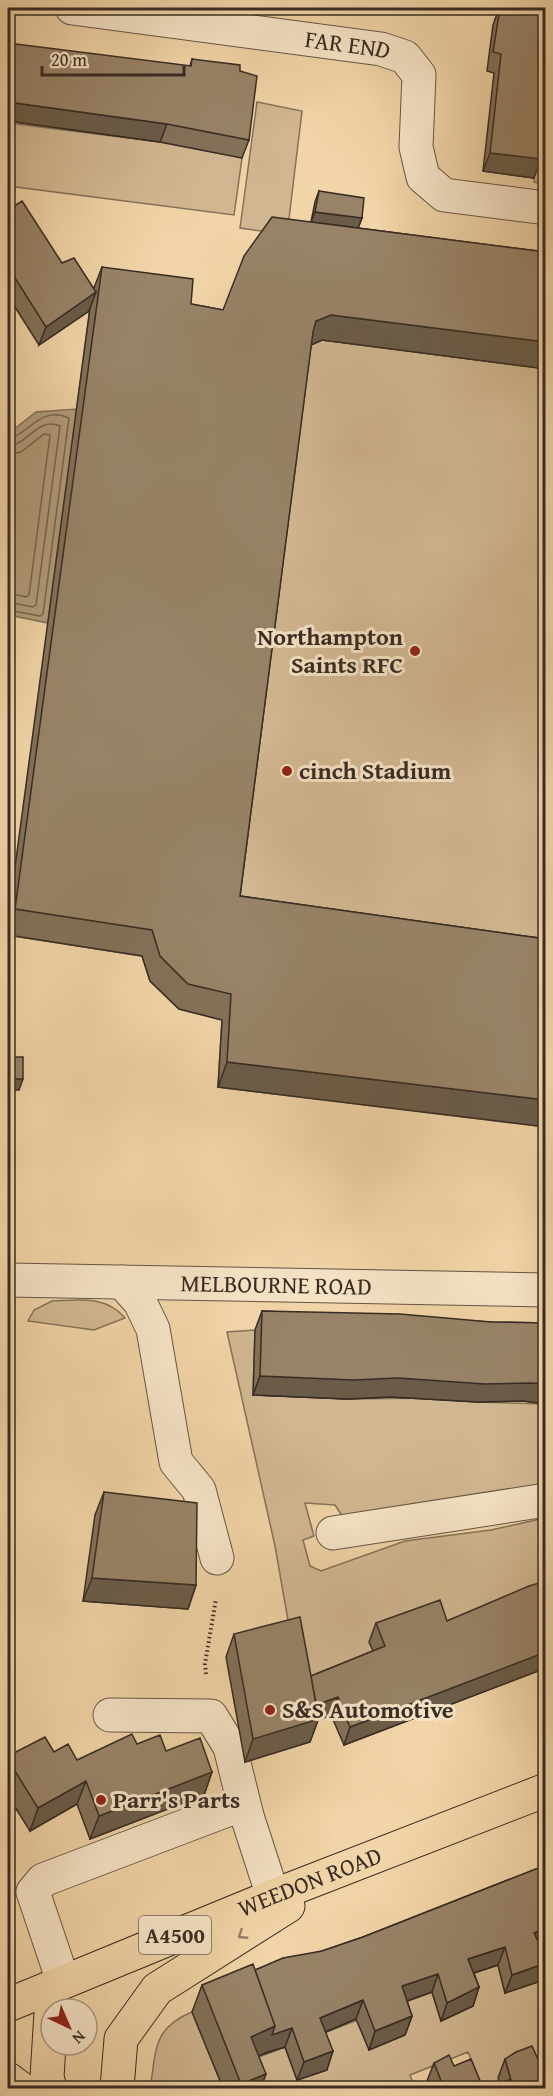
<svg xmlns="http://www.w3.org/2000/svg" width="553" height="2096" font-family="'Gentium Book Plus',serif">
	<rect width="100%" height="100%" fill="#f1d4a7"/>
	<filter id="stains"><feTurbulence type="fractalNoise" baseFrequency=".00333" numOctaves="4"/><feColorMatrix values="0 0 0 0 .2 0 0 0 0 .09 0 0 0 0 .02 0 0 0 .5 -.17"/></filter>
	<radialGradient id="worn" r=".72"><stop offset=".6" stop-color="#630" stop-opacity="0"/><stop offset="1" stop-color="#630" stop-opacity=".3"/></radialGradient>
	<path fill="#d1b791" stroke="#84725a" stroke-width="1.5" d="M545 84V184L534 182V178Z
		M257 102 302 111 287 235 545 268V1127L218 1087 222 1020 179 1009 150 981 142 956 8 935 92 292 214 335 269 232 240 228Z
		M8 123 160 142 242 158 234 215 8 186Z
		M52 1301C79 1300 106 1295 125 1318L94 1330 28 1321 34 1310Z
		M255 1330 253 1395 347 1399 435 1398 478 1402 545 1404V1489L344 1519 335 1505 305 1503 314 1536 303 1540 310 1566 321 1571 405 1541 491 1530 545 1518V1599L370 1641 378 1664 301 1695 275 1546 227 1332Z
		M545 1944V2080L502 2088H483L468 2052 410 2075 415 2088H251L241 2064 285 2047 297 2080 326 2070 313 2037 432 1992 441 2021 473 2006 461 1977 498 1965 505 1993 528 1952Z
		M192 2012 223 2088H153L151 2083C156 2047 155 2027 192 2012Z"/>
	<path fill="#b29b7a" stroke="#816f58" stroke-width="1.5" d="M77 409 48 623 8 615V434L36 412Z"/>
	<g fill="none" stroke-linecap="round" stroke-linejoin="round">
		<path stroke="#74644f" stroke-width="1.5" d="M8 439C27 436 40 405 69 418L43 614 40 616 8 610
			M8 446C28 445 38 416 60 426L36 605 33 607 8 602
			M8 455 21 452 44 434 50 435 29 595 26 597 8 593"/>
		<defs>
			<g id="minor">
				<path id="s1" d="M72 8 381 49 405 57 419 75 416 147 423 177 444 195 546 208"/>
				<path id="s2" d="M8 1280 546 1290"/>
				<path d="M122 1282 140 1302 153 1329 176 1462 199 1490 217 1558"/>
				<path d="M333 1533 546 1500"/>
				<path d="M110 1715 211 1716 230 1747 247 1816"/>
				<path d="M63 1981 33 1892 43 1880 235 1807 247 1816 273 1896"/>
			</g>
			<g id="major">
				<path id="s3" d="M8 2005 273 1896 546 1790"/>
				<path d="M8 2079 20 2088"/>
				<path d="M50 2088 47 2077 51 2013"/>
				<path d="M117 2088 121 2039 157 1989 288 1906"/>
			</g>
		</defs>
		<use href="#minor" stroke="#665645" stroke-width="35"/>
		<use href="#major" stroke="#372c24" stroke-width="35"/>
		<path stroke="#372c24" stroke-width="4" stroke-dasharray="1.5 3" stroke-linecap="butt" d="M206 1674 205 1664 216 1599"/>
		<use href="#minor" stroke="#f6e3c6" stroke-width="33"/>
		<use href="#major" stroke="#f1d4a7" stroke-width="33"/>
	</g>
	<path fill="#837159" stroke="#372c24" stroke-width="1.5" d="M499 8 534 178 483 171 494 73 487 71 493 25Z
		M192 59 240 71 249 140 242 158 160 142 8 121 190 66Z
		M319 191 362 218 358 228 546 252V369L322 340 311 345 240 896 546 939 218 1087 222 1020 179 1009 150 981 142 956 8 935V919L90 308 89 311 39 345 8 296V210L62 263 94 288 102 267 191 304 223 310 311 222 315 202Z
		M262 1311 491 1322 546 1323V1404L523 1401 478 1402 391 1397 347 1399 253 1395 255 1330Z
		M104 1492 196 1585 188 1609 83 1601 95 1515Z
		M546 1581V1668L344 1745 331 1715 318 1720 310 1742 245 1762 226 1657 234 1634 311 1676 373 1651 369 1642 376 1623 447 1621Z
		M137 1744 166 1751 212 1772 204 1795 90 1839 77 1804 30 1831 8 1796V1756L54 1752 77 1760Z
		M546 1865V1944L540 1946 546 1958V1969L541 1981 505 1993 498 1965 474 1973 479 1987 473 2006 441 2021 432 1992 407 2001 412 2016 405 2035 369 2050 356 2019 326 2032 327 2070 297 2080 285 2047 258 2056 261 2088H223L192 2012 202 1985 322 1951 363 1937Z
		M505 2059 541 2066 500 2084 498 2078Z
		M434 2063 454 2066 483 2088H430L427 2081Z"/>
	<path fill="#6a5c49" stroke="#372c24" stroke-width="1.5" d="M8 102 167 124 160 142 8 121Z
		M490 153 541 159 534 178 483 171Z
		M315 212 362 218 358 228 311 222Z
		M96 292 89 311 39 345 46 327Z
		M331 315 546 342V369L322 340 306 347 316 321Z
		M227 1062 546 1100V1127L218 1087Z
		M8 1079H23L19 1090H8Z
		M260 1376 398 1378 530 1383 546 1384V1404L523 1401 478 1402 391 1397 347 1399 253 1395Z
		M92 1578 196 1585 188 1609 83 1601Z
		M546 1652V1668L344 1745 350 1727Z
		M338 1697 331 1715 318 1720 310 1742 245 1762 253 1739 313 1706Z
		M212 1772 204 1795 90 1839 99 1816Z
		M86 1781 77 1804 30 1831 38 1808Z
		M546 1928V1944L528 1952 534 1933Z
		M505 1947 498 1965 461 1977 468 1959Z
		M546 1963V1969L541 1981 505 1993 512 1975Z
		M438 1974 432 1992 395 2005 402 1986Z
		M479 1987 473 2006 441 2021 447 2003Z
		M363 2000 356 2019 313 2037 320 2018Z
		M412 2016 405 2035 369 2050 375 2031Z
		M275 2026 292 2028 285 2047 265 2053 241 2064 251 2037Z
		M333 2051 327 2070 297 2080 304 2062Z
		M266 2074 261 2088H240L241 2084Z"/>
	<path fill="#988368" stroke="#372c24" stroke-width="1.5" d="M500 8H546V121L541 159 490 153 501 54 493 52Z
		M8 43 191 66 192 59 240 65V71L257 76 249 140 167 124 8 102Z
		M319 191 364 198 362 218 315 212Z
		M22 201 62 263 74 258 96 292 46 327 8 267V210Z
		M272 217 546 252V342L331 315 316 321 313 332 240 896 546 939V1100L227 1062 231 994 188 984 160 956 152 930 15 909 102 267 193 279 191 304 223 310 244 256Z
		M8 1057H23V1079H8Z
		M262 1311 400 1314 491 1322 546 1323V1384L530 1383 485 1384 398 1378 353 1380 260 1376Z
		M104 1492 197 1503 196 1585 92 1578Z
		M546 1581V1652L350 1727 338 1697 316 1705 311 1676 385 1646 376 1623 440 1600 447 1621 529 1586Z
		M300 1617 319 1719 253 1739 234 1634Z
		M8 1669H10V1709H8Z
		M132 1734 137 1744 160 1735 166 1751 200 1738 212 1772 99 1816 86 1781 38 1808 8 1760V1756L45 1737 54 1752 68 1744 77 1760Z
		M546 1865V1928L534 1933 546 1958V1963L512 1975 505 1947 468 1959 479 1987 447 2003 438 1974 402 1986 412 2016 375 2031 363 2000 320 2018 333 2051 304 2062 292 2028 272 2035 275 2026 255 1970 283 1958 322 1951 363 1937Z
		M253 1964 275 2026 251 2037 266 2074 241 2084 202 1985Z
		M532 2046 541 2066 546 2064V2088H491L511 2080 505 2059 516 2052Z
		M449 2055 454 2066 471 2059 483 2088H444L434 2063Z"/>
	<defs><path id="oneway-chevron" d="M-2-3.5L2.5 0L-2 3.5" fill="none" stroke-width="1.6" stroke-linecap="round" stroke-linejoin="round" transform="scale(1.5)"/></defs>
	<use stroke="#948066" href="#oneway-chevron" transform="translate(242 1935) rotate(147)"/>
	<g fill="#8f2418" stroke="#f6e3c6" stroke-width="2">
		<circle cx="415" cy="651" r="6"/>
		<circle cx="287" cy="771" r="6"/>
		<circle cx="270" cy="1710" r="6"/>
		<circle cx="101" cy="1800" r="6"/>
	</g>
	<g text-anchor="middle" stroke-width="6" stroke-linejoin="round" paint-order="stroke">
		<rect fill="#f6e3c6" stroke="#706355" stroke-width="1.5" x="139" y="1916" width="72" height="38" rx="4.5"/>
		<g font-size="22" font-weight="bold" fill="#372c24">
			<text x="175" y="1943">A4500</text>
		</g>
		<g font-size="24" fill="#372c24" stroke="#f6e3c6">
			<text dy="8" stroke="none"><textPath href="#s1" startOffset="278">FAR END</textPath></text>
			<text dy="8" stroke="none"><textPath href="#s2" startOffset="268">MELBOURNE ROAD</textPath></text>
			<text dy="8" stroke="none"><textPath href="#s3" startOffset="326">WEEDON ROAD</textPath></text>
		</g>
		<g font-size="24" font-weight="bold" fill="#372c24" stroke="#f6e3c6" text-anchor="start">
			<text x="403" y="645" text-anchor="end">Northampton<tspan x="403" dy="28">Saints RFC</tspan></text>
			<text x="299" y="779">cinch Stadium</text>
			<text x="282" y="1718">S&amp;S Automotive</text>
			<text x="113" y="1808">Parr's Parts</text>
		</g>
	</g>
	<rect width="553" height="2096" fill="none" stroke="#f1d4a7" stroke-width="30"/>
	<rect x="9" y="9" width="535" height="2078" fill="none" stroke="#372c24" stroke-width="3"/>
	<rect x="15" y="15" width="523" height="2066" fill="none" stroke="#372c24" stroke-width="1.5"/>
	<g transform="translate(69 2027) rotate(136)"><circle r="28" fill="#f6e3c6" stroke="#aa9a85" stroke-width="1.5"/>
	<path d="M0-4.5L10 22L0 15L-10 22Z" fill="#8f2418"/>
	<text y="-9" font-size="16" font-weight="bold" text-anchor="middle" fill="#372c24">N</text>
	</g>
	<path d="M42 66v9h142v-9" fill="none" stroke="#372c24" stroke-width="3"/>
	<text x="51" y="66" font-size="18" fill="#372c24" stroke="#f6e3c6" stroke-width="4.5" paint-order="stroke">20 m</text>
	<rect width="100%" height="100%" filter="url(#stains)"/>
	<rect width="100%" height="100%" fill="url(#worn)"/>
</svg>
